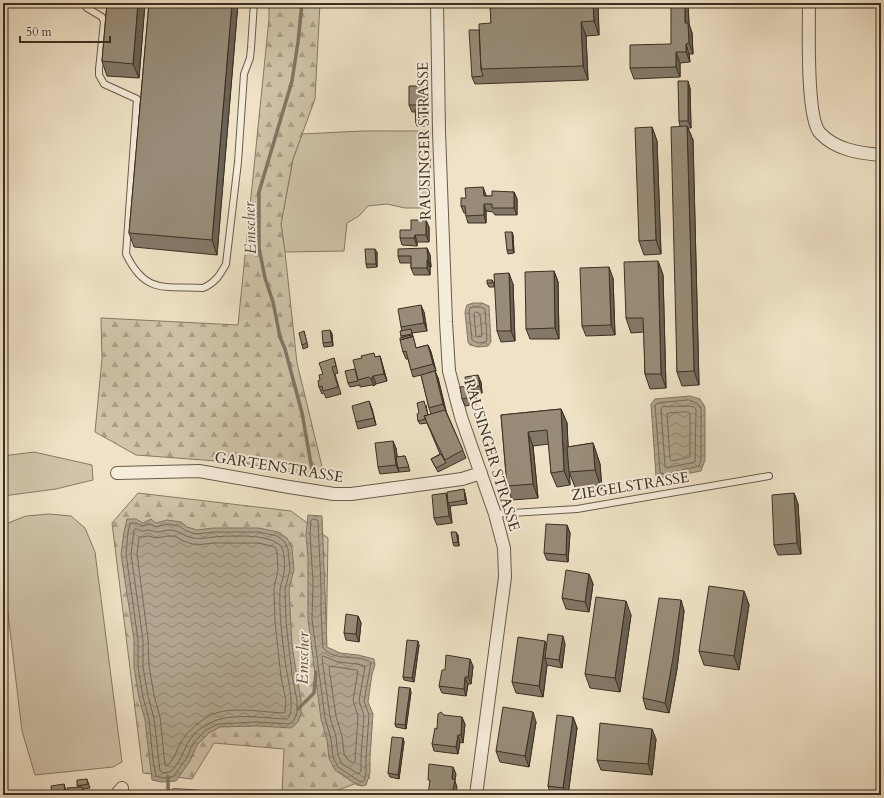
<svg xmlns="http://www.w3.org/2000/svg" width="884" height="798" font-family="Cardo,serif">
	<defs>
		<pattern id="forest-firs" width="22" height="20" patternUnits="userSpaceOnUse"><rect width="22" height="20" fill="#d0c4aa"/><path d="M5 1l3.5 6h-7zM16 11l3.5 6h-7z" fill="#aaa08a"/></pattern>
		<pattern id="water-waves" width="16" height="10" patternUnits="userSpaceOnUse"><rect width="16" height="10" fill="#b1a58f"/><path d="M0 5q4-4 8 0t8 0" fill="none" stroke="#918774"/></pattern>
	</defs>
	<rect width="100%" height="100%" fill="#efe2c6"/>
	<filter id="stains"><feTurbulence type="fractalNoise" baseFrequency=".005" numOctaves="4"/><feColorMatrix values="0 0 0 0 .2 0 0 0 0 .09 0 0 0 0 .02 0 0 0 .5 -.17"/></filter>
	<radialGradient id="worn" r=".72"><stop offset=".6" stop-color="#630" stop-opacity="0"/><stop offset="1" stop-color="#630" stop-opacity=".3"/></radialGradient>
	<path fill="#d0c4aa" stroke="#857a66" d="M363 131H430L431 208H405L387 204 368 206 359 216 347 223 344 251 285 252 281 224 293 159 302 134Z
		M34 452 92 465 93 480 56 489 3 496V456Z
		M49 514 71 516 85 528 95 552 122 762 113 767 35 775 22 731 3 572V525L26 516Z"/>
	<path fill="url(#forest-firs)" stroke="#857a66" d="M269 3H320L315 99 293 159 281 224 285 252 297 363 325 479 244 463 136 455 95 432 102 359 101 318 238 325 269 19Z
		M138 493 291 511 328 538 325 718 370 778 325 795 282 793 284 749 214 743 192 779 143 773 112 523Z"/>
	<path fill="url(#water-waves)" stroke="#817664" d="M473 303H482L489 306 491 342 488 346 478 347 470 345 468 342 465 312 467 305Z
		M690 396 700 399 705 407V460L701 471 665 478 656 476 651 404 655 399Z
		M308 515 322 516 327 647 340 653 358 655 374 659 375 665 372 674 368 702 373 714 370 757V773L366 785 362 786 357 785 335 770 329 758 327 740 321 719 308 619V557L306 535Z
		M127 519H136L143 523 151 519 156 523 167 520 181 522 187 527 197 530 213 528H259L278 532 287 538 292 548 294 570 289 589 292 646 301 700V713L298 722 291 728 257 726 220 727 209 733 197 745 190 761 176 781 162 782 152 780 145 720 139 698 134 667V640L121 554 124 532Z"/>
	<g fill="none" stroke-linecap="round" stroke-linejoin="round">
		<path stroke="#766a59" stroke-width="1" d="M474 307H481L485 309 487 340 486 342 478 343 472 340 469 312 470 308Z
			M476 312 480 314 482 335 481 337 476 336 474 314Z
			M689 400 697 403 701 408V459L699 466 665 474 661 473 660 471 655 405 658 403Z
			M689 406 694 407 696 410 695 462 666 468 665 466 661 409 662 407Z
			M688 412 690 414V457L672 461 670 459 667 414 669 413Z
			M313 519 317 520 318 521 321 586V612L323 648C336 663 359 653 371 663L364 701 369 715 366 757V772L364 781 362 782 359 781 338 767 333 757 331 739 325 718 312 619 313 582 310 534 311 521Z
			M132 523H136L143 526 150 524 156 527 168 524 179 526 186 531 196 534 214 532H259L277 536 284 541 288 549 290 570 285 589 286 622 292 675 297 701V713L294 720 289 724 257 722 218 724 206 730 194 742 186 759 173 777 162 778 156 776 153 760 149 719 143 697 138 667V640L126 554 128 532 130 524Z
			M137 529C141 532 143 531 148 530 151 530 154 532 157 532 161 532 165 530 169 530 179 530 185 537 194 538 200 539 207 538 213 537 228 536 279 532 283 551 285 559 285 570 283 578 282 582 280 586 280 590 279 613 282 637 285 660 286 672 297 712 287 719 254 718 211 707 189 741 183 751 180 764 170 772L163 773 160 771 154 718 148 696 143 667V640L131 554 134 530Z
			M149 536 156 538 168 536H175L183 541 196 545 214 543H258L272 546 276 548 277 552 278 570 274 588 275 622 281 677 286 701 285 711 284 713C264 712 234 707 216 713 204 717 194 726 186 735 178 744 176 758 167 766L165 765 160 717 154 695 149 666 148 639 137 554 139 538Z
			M323 656 338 662 357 664 365 666 359 701 364 715 361 757V771L359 774 342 764 338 755 336 737 330 717 322 658Z
			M330 666 356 670 358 671 353 700 358 716 355 761 353 763 347 759 344 753 342 736 336 716 329 668Z"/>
		<path stroke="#817664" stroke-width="3.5" d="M302 3 298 42 292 81 259 192V248L265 278 273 302 280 337 285 349 302 413 313 475
			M298 709 314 693 316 672
			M168 777V788L171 795"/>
		<defs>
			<path id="lane" d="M83 3 87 8 102 17 104 22 99 69V75L104 84 137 99 126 254C145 294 164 286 203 288 215 283 220 275 226 264L238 162 244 74 250 58 251 48 254 3
				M495 514 577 509 769 476
				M175 792 215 795"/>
			<path id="street" d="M437 3 439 132 446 322 449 371 461 417 495 514 504 548 505 577 476 795
				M809 3C809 26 806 118 820 133 836 150 859 153 881 155
				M117 473 199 471 289 487 334 494H351L462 479 481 473
				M116 795 122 788"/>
		</defs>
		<use href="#lane" stroke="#675c4c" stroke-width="8"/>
		<use href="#street" stroke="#675c4c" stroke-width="14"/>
		<use href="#lane" stroke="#f5ecda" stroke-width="6"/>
		<use href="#street" stroke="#f5ecda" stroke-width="12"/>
	</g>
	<path fill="#837867" stroke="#3a2f23" d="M107 3H145L139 78 107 76 102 61Z
		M149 3H238L217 255 134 247 129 233Z
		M490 3H598L599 35 586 36 588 80 475 84 472 77 479 30 491 23Z
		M688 3 689 24 692 33 693 54H689L690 62 680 63V77L634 79 630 68 671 44Z
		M690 88 691 128H688L693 140 699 385 682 386 677 372 680 126 679 121Z
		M427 93 428 126H417L416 123V112H412L409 105Z
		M652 127 657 141 661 254 644 255 639 241Z
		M514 192 517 199V215H495L493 212 486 211V223H468L466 216V213H464L461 206 466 198 486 195V196H492Z
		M429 227V242H417V246L402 245 400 238 411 230Z
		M513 235 514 253 508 254 507 250Z
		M427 248 430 255 431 267H430V275H414L411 268V263H400L398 256Z
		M377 252V267L367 268 366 264Z
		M658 261 663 275 666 388 650 389 645 374 644 332 631 333 626 318Z
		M554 271 558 282 559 339H530L526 329Z
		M613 278 615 335 586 336 582 326Z
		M492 280 494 283V287H489L487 283Z
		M513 284 515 341 501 342 497 331Z
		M424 312 427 331 412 333 413 336 416 348 428 345 431 352 436 371 428 373 435 371 438 378 446 411 466 458 438 472 431 459 440 454 427 423 420 424 418 421 419 413 426 405 428 415 431 414 429 408 421 375 413 377 408 359H406L403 352 401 336 402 331 401 327Z
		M330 330 332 334 333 346 324 347 323 343Z
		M304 331 308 347 303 349 302 345Z
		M380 356 382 363 387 381 376 384 374 386 372 385 360 387V385L350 387 348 383 355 369 375 357Z
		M334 358 338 373 335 374 341 394 326 398 324 393 322 394 319 387 320 380 323 374Z
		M481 382 482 393 476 394 477 404 465 406 462 399 466 386Z
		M369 401 372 409 376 425 358 429 356 422Z
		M561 409 567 423 568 447 593 443 600 464 602 490 577 492 569 472V467L570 485 557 487 551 473 549 444 533 446 538 498 512 500 507 486 501 415Z
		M396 448 397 457 405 456 410 471 380 474 378 467Z
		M446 493 447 496 465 493 467 504 450 506 452 523 437 525 434 518Z
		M794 493 798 504 801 554 778 555 774 545Z
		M567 525 570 533 568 562 547 560 544 553Z
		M458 535 459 546H454L453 543Z
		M589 574 593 584 589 612 566 609 562 598Z
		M744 591 749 605 739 670 704 665 699 651Z
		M681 600 684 611 677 669 669 713 646 709 643 698Z
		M631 615 620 692 590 688 585 674Z
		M358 616 361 623 359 642 346 640 344 633Z
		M545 641 546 645 565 644 562 668 547 665 543 697 516 693 512 682Z
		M419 645 414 682 404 680 403 677Z
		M473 666 471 684H468L466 696 442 693 439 686Z
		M411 692 406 729 396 727 395 724Z
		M444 715 465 724 463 743 460 742 458 754 434 751 432 744 437 729Z
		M573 717 577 728 568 795H551L548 786Z
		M536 722 529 767 500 762 496 751Z
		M403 738 404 742 399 779 390 777 388 773Z
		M656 739 652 775 601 770 597 760Z
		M87 779 90 788 83 789 85 795H52L66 791 67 794H68L78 787 77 786Z"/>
	<path fill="#6a6254" stroke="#3a2f23" d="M138 3H145L139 78 133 64Z
		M232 3H238L217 255 212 240Z
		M593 3H598L599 35 594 21Z
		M685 3H688L689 24 692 33 693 54 689 43 685 23Z
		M581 22 586 36 588 80 583 66Z
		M686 44 689 54 690 62 686 52Z
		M676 52 680 63V77L676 67Z
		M688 81 690 88 691 128 688 121Z
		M424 86 427 93 428 126 426 122V108L425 105Z
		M687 126 693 140 699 385 694 371Z
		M652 127 657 141 661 254 656 240Z
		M483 187 486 195V204L484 196Z
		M514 192 517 199V215L514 208Z
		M484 204 486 211V223L484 215Z
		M426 220 429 227V242L426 235Z
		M512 232 513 235 514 253 513 250Z
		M415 235 417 242V246L414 238Z
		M427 248 430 255 431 267 428 260Z
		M375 249 377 252V267L376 264Z
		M427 260 430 267V275L427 268Z
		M658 261 663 275 666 388 661 374Z
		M609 267 613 278 615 335 611 325Z
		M554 271 558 282 559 339 555 328Z
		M509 273 513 284 515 341 511 331Z
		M421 305 424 312 427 331 424 323Z
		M330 330 332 334 333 346 332 342Z
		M428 345 431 352 436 371 433 364Z
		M380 356 382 363 387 381 384 374Z
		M435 371 438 378 446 411 443 404Z
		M478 375 481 382 482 393 480 386Z
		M373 376 376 384 374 386 371 379Z
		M473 387 476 394 477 404 474 397Z
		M369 401 372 409 376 425 374 418Z
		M561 409 567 423 570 485 564 471Z
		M528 432 533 446 538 498 533 484Z
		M393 441 396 448 399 468H398L399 472 396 465Z
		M593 443 600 464 602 490 595 470Z
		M464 489 465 493 467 504 465 500Z
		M446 493 449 500 448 503 450 506 452 523 449 516Z
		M794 493 798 504 801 554 797 543Z
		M567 525 570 533 568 562 566 555Z
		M456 532 458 535 459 546 458 542Z
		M589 574 593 584 589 612 585 602Z
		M744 591 749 605 739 670 734 656Z
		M681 600 684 611 677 669 669 713 665 703Z
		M626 601 631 615 620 692 615 678Z
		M358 616 361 623 359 642 356 634Z
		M563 636 565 644 562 668 559 660Z
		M418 641 419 645 414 682 412 678Z
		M545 641 549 652 545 658 547 665 543 697 539 686Z
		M470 659 473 666 471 684 468 677Z
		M465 677 468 684 466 696 464 689Z
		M410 688 411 692 406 729 405 725Z
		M533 712 536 722 529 767 525 756Z
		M462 717 465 724 463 743 461 735Z
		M573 717 577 728 568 795H566L563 788Z
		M652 729 656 739 652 775 648 764Z
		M458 735 460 742 458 754 456 747Z
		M403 738 404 742 399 779 398 775Z
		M453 767 456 774 455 781 457 787 456 795H452V779Z
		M64 784 66 791 67 795H65Z"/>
	<path fill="#988c78" stroke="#3a2f23" d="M107 3H138L133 64 102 61Z
		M149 3H232L212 240 129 233Z
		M490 3H593L594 21 581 22 583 66 481 69 479 24 491 23Z
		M671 3H685V23H688L689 43 686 44V52H676V67L630 68V45L671 44Z
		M469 30H479L481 69 483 76 472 77Z
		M678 81H688V121H679Z
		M409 86H424L425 105H409Z
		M426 108V122L416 123 415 109Z
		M687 126 694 371 677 372 671 127Z
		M652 127 656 240 639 241 635 128Z
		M483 187 484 196H492V191L514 192V208H492V204H484V215L466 216 465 206H461V198H466L465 188Z
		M411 220H426V235H415L414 238H400V230H411Z
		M505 232H512L513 250H507Z
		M427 248 428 260H427V268H411V256H398V249Z
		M365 249H375L376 264H366Z
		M658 261 661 374H645L643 318H626L624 262Z
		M609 267 611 325 582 326 580 268Z
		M554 271 555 328 526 329 525 272Z
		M509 273 511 331H497L494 274Z
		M487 280H492V283H487Z
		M421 305 424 323 401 327 398 309Z
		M411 329 412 334 401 336 400 331Z
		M330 330 332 342 323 343 322 331Z
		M304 331 307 343 302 345 299 333Z
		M411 335 412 337 400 340V338Z
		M413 336 416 348 428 345 433 364 411 370 406 351 403 352 400 340Z
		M374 353 375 357 380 356 384 374 373 376 371 379 369 377 358 380 353 360 362 358 361 356Z
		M334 358 336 366 332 367 338 387 323 391 322 386 319 387 318 381 320 380 319 375 323 374 319 363Z
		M355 369 358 381 348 383 345 371Z
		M435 371 443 404 429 408 421 375Z
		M478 375 480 386 473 387 474 397 462 399 460 387 466 386 465 377Z
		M369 401 374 418 356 422 352 406Z
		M424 401 428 415 424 416 426 419 418 421 417 414 419 413 417 403Z
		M561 409 564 471 551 473 547 430 528 432 533 484 507 486 501 415Z
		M445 410 463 450 445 460 437 444 424 416Z
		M393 441 396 465 378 467 375 443Z
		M593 443 595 470 569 472 567 447Z
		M441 454 446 463 436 468 431 459Z
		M405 456 409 467 398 468 396 457Z
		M464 489 465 500 448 503 447 492Z
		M446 493 449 516 434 518 432 495Z
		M794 493 797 543 774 545 772 495Z
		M546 524 567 525 566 555 544 553Z
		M451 532H456L458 542 453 543Z
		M566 570 589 574 585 602 562 598Z
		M709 586 744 591 734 656 699 651Z
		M596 597 626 601 615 678 585 674Z
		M659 598 681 600 673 658 665 703 643 698Z
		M346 614 358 616 356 634 344 633Z
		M548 634 563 636 559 660 545 658Z
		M518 637 545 641 539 686 512 682Z
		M407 640 418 641 412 678 403 677Z
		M446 655 470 659 468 677H465L464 689 439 686 442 670H445Z
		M399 687 410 688 405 725 395 724Z
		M503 707 533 712 525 756 496 751Z
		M441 712 444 715 462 717 461 735H458L456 747 432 744 435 728 437 729 438 714Z
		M557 715 573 717 563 788 548 786Z
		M600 723 652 729 648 764 597 760Z
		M392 737 403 738 398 775 388 773Z
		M429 764 453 767 452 779 455 780 452 795H428L430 780H428Z
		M87 779 88 784 77 786V780Z
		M64 784 65 794H68L67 788 82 787 83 795H52L51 786Z"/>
	<g text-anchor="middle" stroke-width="4" stroke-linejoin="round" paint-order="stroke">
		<g font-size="15" fill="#3a2f23" stroke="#f5ecda">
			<text transform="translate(424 141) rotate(-91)" y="5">RAUSINGER STRASSE</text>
			<text transform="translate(492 455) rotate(73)" y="5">RAUSINGER STRASSE</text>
			<text transform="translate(279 467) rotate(9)" y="5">GARTENSTRASSE</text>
			<text transform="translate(630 486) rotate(-9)" y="5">ZIEGELSTRASSE</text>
		</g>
		<g font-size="16" font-style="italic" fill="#584c3e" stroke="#f5ecda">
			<text transform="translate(249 228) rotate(-92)" y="6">Emscher</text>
			<text transform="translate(302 658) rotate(-89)" y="6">Emscher</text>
		</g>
	</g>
	<rect width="884" height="798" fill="none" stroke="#efe2c6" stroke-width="16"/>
	<rect x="4" y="4" width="876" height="790" fill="none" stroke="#3a2f23" stroke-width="2"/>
	<rect x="8" y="8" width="868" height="782" fill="none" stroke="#3a2f23"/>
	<path d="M20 36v6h90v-6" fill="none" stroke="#3a2f23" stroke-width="2"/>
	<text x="26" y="36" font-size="12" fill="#3a2f23" stroke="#f5ecda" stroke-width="3" paint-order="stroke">50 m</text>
	<rect width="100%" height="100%" filter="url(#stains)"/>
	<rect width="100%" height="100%" fill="url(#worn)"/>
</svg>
